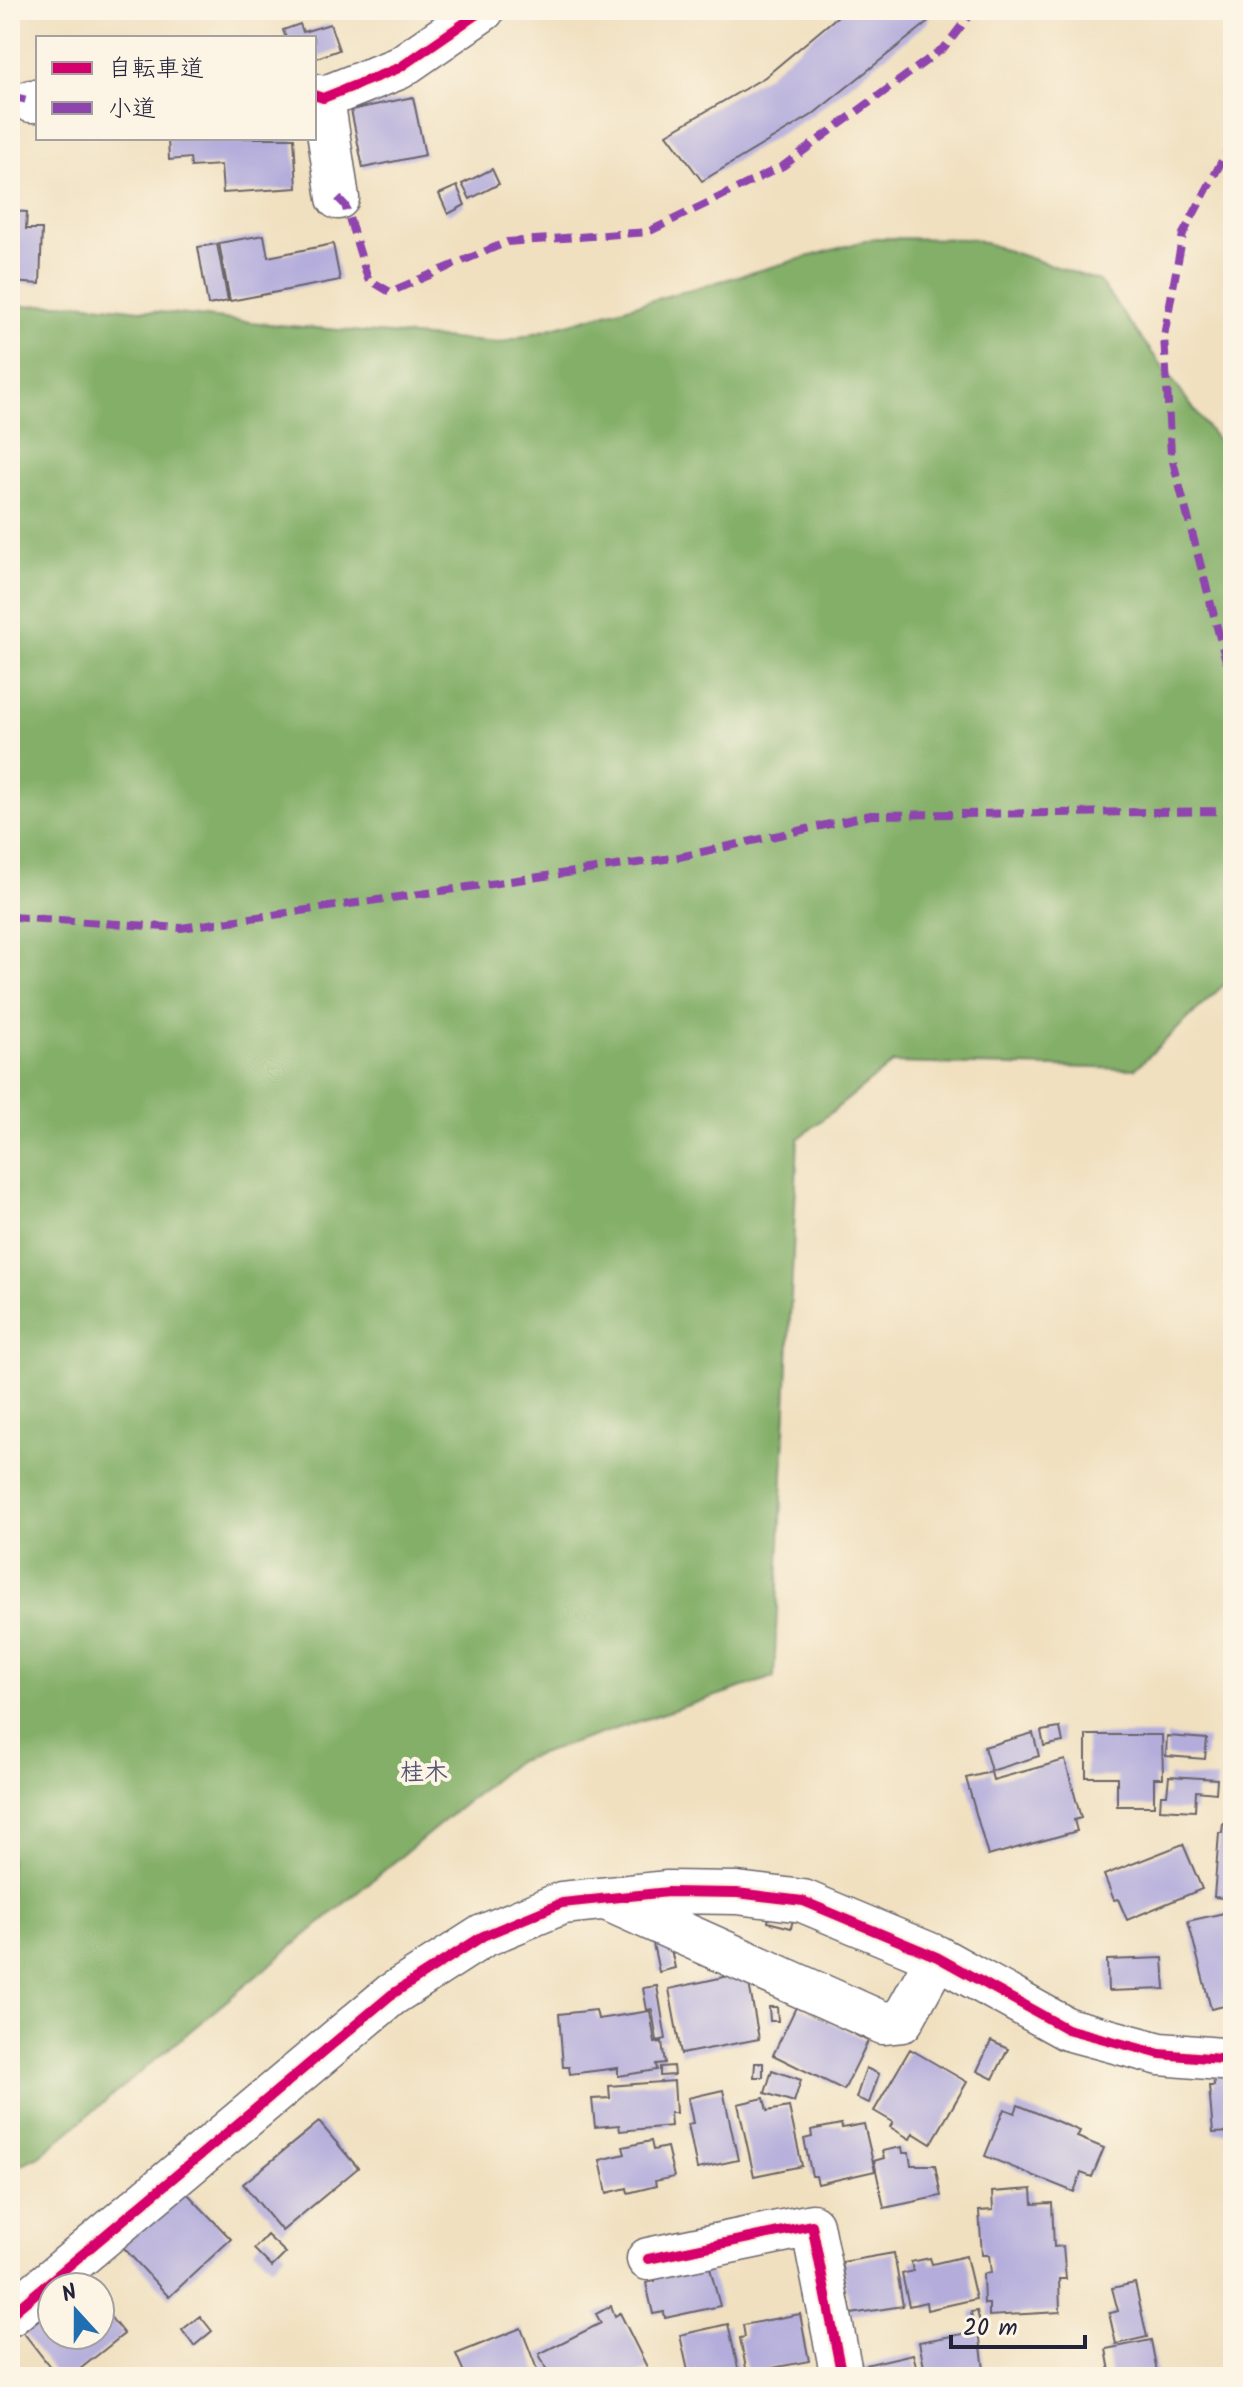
<svg xmlns="http://www.w3.org/2000/svg" width="1243" height="2387" font-family="Kalam,'Klee One',sans-serif">
	<rect width="100%" height="100%" fill="#fcf5e5"/>
	<filter id="ink" filterUnits="userSpaceOnUse"><feTurbulence type="fractalNoise" baseFrequency=".0125" numOctaves="2"/><feDisplacementMap in="SourceGraphic" scale="16" xChannelSelector="R" yChannelSelector="G"/><feConvolveMatrix kernelMatrix="1 2 1 2 8 2 1 2 1" color-interpolation-filters="sRGB"/></filter>
	<filter id="wash" filterUnits="userSpaceOnUse"><feTurbulence type="fractalNoise" baseFrequency=".006" numOctaves="4" result="noise"/><feDisplacementMap in="SourceGraphic" scale="32" xChannelSelector="R" yChannelSelector="G"/><feGaussianBlur stdDeviation="1.8" result="paint"/><feColorMatrix in="noise" values="0 0 0 0 0 0 0 0 0 0 0 0 0 0 0 0 0 1.4 0 .05"/><feComposite in="paint" operator="in"/></filter>
	<g filter="url(#wash)">
		<rect width="100%" height="100%" fill="#f0e0c0"/>
		<path fill="#83af67" stroke="#526851" stroke-width="2" d="M875 238 973 239 1099 281 1233 462V976L1135 1069 893 1063 798 1139 774 1677 515 1762 39 2156 10 2170V307L77 303 278 325 499 343Z"/>
		<g id="blocks">
			<path fill="#b4addc" d="M835 10H932L927 23 812 115 702 181 667 134 765 77 838 16Z
				M300 24 303 32 330 24 339 50 314 59V38H286L283 30Z
				M413 97 425 155 363 168 351 110Z
				M168 138H294L297 188 223 193 221 165 191 167 190 158 169 160Z
				M492 169 499 184 470 199 462 184Z
				M457 186 465 205 448 214 439 194Z
				M10 211 27 212 26 229H42L40 284 10 282Z
				M264 235 268 257 333 244 340 280 230 301 219 243Z
				M217 244 228 301 208 305 198 247Z
				M1060 1728 1063 1742 1044 1746 1041 1731Z
				M1033 1733 1039 1756 991 1771 984 1747Z
				M1086 1735H1162L1163 1778H1154V1806H1117V1777H1086Z
				M1167 1736 1207 1739 1205 1759 1166 1756Z
				M1065 1760 1081 1818 1074 1820 1077 1831 988 1856 966 1778 991 1772 993 1780Z
				M1169 1776 1217 1779 1216 1793 1196 1791 1195 1811 1160 1809 1161 1795H1167Z
				M1227 1784H1233V1819H1226Z
				M1223 1824H1233V1899L1214 1897 1219 1833H1222Z
				M1183 1844 1202 1889 1127 1920 1118 1899 1114 1900 1104 1875Z
				M770 1909 794 1914 791 1928 768 1922Z
				M1233 1911V2004L1211 2009 1188 1921Z
				M668 1935 675 1968 659 1972 652 1939Z
				M1163 1958 1165 1989 1108 1991 1107 1960Z
				M747 1972 759 2039 681 2054 669 1989Z
				M657 1986 666 2039 657 2041 652 2009 647 2010 643 1988Z
				M797 2005 868 2041 844 2090 773 2055Z
				M769 2007H777L778 2021H770Z
				M596 2010 598 2019 650 2011 655 2043 662 2042 665 2063 656 2064 657 2070 618 2076V2068L570 2074 569 2067H563L559 2014Z
				M991 2041 1008 2049 993 2079 977 2071Z
				M910 2049 967 2082 931 2144 913 2133 910 2139 890 2127 893 2122 874 2111Z
				M755 2063H763V2077H754Z
				M673 2066 674 2075 660 2076V2067Z
				M866 2068 879 2074 869 2103 856 2098Z
				M772 2070 801 2080 794 2102 765 2093Z
				M1233 2072V2132L1213 2133 1209 2086H1214L1213 2073Z
				M674 2081 676 2113H670L671 2126 620 2131 619 2125 595 2127 592 2099 610 2098 609 2086Z
				M723 2090 738 2160 697 2169 688 2124 693 2123 688 2098Z
				M764 2098 767 2111 789 2107 802 2166 754 2176 738 2104Z
				M1018 2105 1080 2131 1077 2137 1104 2148 1092 2177 1081 2173 1074 2192 985 2156 1004 2109 1015 2113Z
				M319 2122 358 2168 282 2231 243 2184Z
				M841 2124 842 2128 864 2124 875 2171 818 2184 816 2176H812L804 2139 812 2137 811 2130Z
				M651 2141 653 2150 667 2147 674 2177 655 2181 656 2186 628 2193 627 2188 607 2193 600 2160 625 2154 623 2147Z
				M902 2147 903 2153H909L911 2165H935L941 2196 884 2208 874 2161 884 2158 882 2151Z
				M1032 2189 1033 2204 1052 2203 1054 2247 1063 2246 1066 2279H1059L1060 2312 989 2316V2304H984L983 2274 991 2273 989 2255H982L979 2211 993 2210 992 2192Z
				M184 2190 231 2239 169 2297 121 2245Z
				M267 2235 286 2253 272 2267 254 2249Z
				M894 2253 903 2306 851 2314 842 2262Z
				M966 2256 976 2299 927 2310 926 2302 909 2306 902 2274 913 2271 911 2262 930 2258 932 2264Z
				M709 2264 720 2306 665 2318 664 2312 653 2314 646 2283 655 2281 654 2277Z
				M1135 2283 1147 2337 1116 2344 1109 2313 1118 2311 1112 2288Z
				M100 2304 124 2334 70 2377H58L23 2332 52 2309V2335H100Z
				M611 2306 615 2316 620 2313 648 2369 633 2377H550L539 2354 601 2323 596 2314Z
				M977 2311 980 2323 973 2324 971 2312Z
				M800 2314 809 2361 747 2373 740 2338 745 2337 743 2325Z
				M200 2316 212 2331 194 2346 182 2330Z
				M728 2324 740 2377H697L695 2369 688 2371 680 2335Z
				M521 2328 540 2377H466L456 2354Z
				M979 2331 985 2377H926L919 2342Z
				M1151 2340 1158 2377H1111L1106 2349Z
				M913 2354 919 2377H863L861 2366Z"/>
		</g>
	</g>
	<g filter="url(#ink)">
		<use href="#blocks" fill-opacity="0" stroke="#6a646a" stroke-width="2"/>
		<g fill="none" stroke-linecap="round" stroke-linejoin="round">
			<defs>
				<path id="street" d="M314 95 323 98 399 68 483 10
					M323 98 338 198
					M31 101H38
					M606 1899 883 2023 902 2021 937 1957
					M648 2259 812 2225 842 2377
					M10 2315 391 1995 483 1936 562 1903 668 1892 737 1893 803 1901 937 1957 1067 2029 1160 2054 1233 2060"/>
			</defs>
			<use href="#street" stroke="#6a646a" stroke-width="45"/>
			<use href="#street" stroke="#fff" stroke-width="42"/>
			<path stroke="#8e44ad" stroke-width="8" stroke-dasharray="16 8" stroke-linecap="butt" d="M10 96 31 101
				M1233 140 1183 234 1164 336 1171 454 1233 687
				M338 198 345 205 368 279 390 292 507 242 648 232 783 166 945 47 970 15 1021 10
				M10 917 181 928 679 857 871 815 1233 811"/>
			<defs>
				<path id="cycleway" d="M314 95 323 98 399 68 483 10
					M648 2259 812 2225 842 2377
					M10 2315 391 1995 483 1936 562 1903 668 1892 737 1893 803 1901 937 1957 1067 2029 1160 2054 1233 2060"/>
			</defs>
			<use href="#cycleway" stroke="#fcf5e5" stroke-width="15"/>
			<use href="#cycleway" stroke="#d6006c" stroke-width="10"/>
		</g>
	</g>
	<g text-anchor="middle" stroke-width="8" stroke-linejoin="round" paint-order="stroke">
		<g font-size="24" font-weight="bold" fill="#555373" stroke="#fcf5e5">
			<text x="424" y="1780">桂木</text>
		</g>
	</g>
	<rect width="1243" height="2387" fill="none" stroke="#fcf5e5" stroke-width="40"/>
	<rect x="36" y="36" width="280" height="104" fill="#fcf5e5" stroke="#a5a1a1" stroke-width="2"/>
	<rect x="52" y="62" width="40" height="12" fill="#d6006c" stroke="#a5a1a1" stroke-width="2"/>
	<text x="108" y="76" font-size="24" fill="#22223b">自転車道</text>
	<rect x="52" y="102" width="40" height="12" fill="#8e44ad" stroke="#a5a1a1" stroke-width="2"/>
	<text x="108" y="116" font-size="24" fill="#22223b">小道</text>
	<g transform="translate(76 2311) rotate(339)"><circle r="38" fill="#fcf5e5" stroke="#a5a1a1" stroke-width="2"/>
	<path d="M0-6L14 30L0 20L-14 30Z" fill="#1f6fb2"/>
	<text y="-12" font-size="22" font-weight="bold" text-anchor="middle" fill="#22223b">N</text>
	</g>
	<path d="M951 2335v12h134v-12" fill="none" stroke="#22223b" stroke-width="4"/>
	<text x="963" y="2335" font-size="24" fill="#22223b" stroke="#fcf5e5" stroke-width="6" paint-order="stroke">20 m</text>
</svg>
